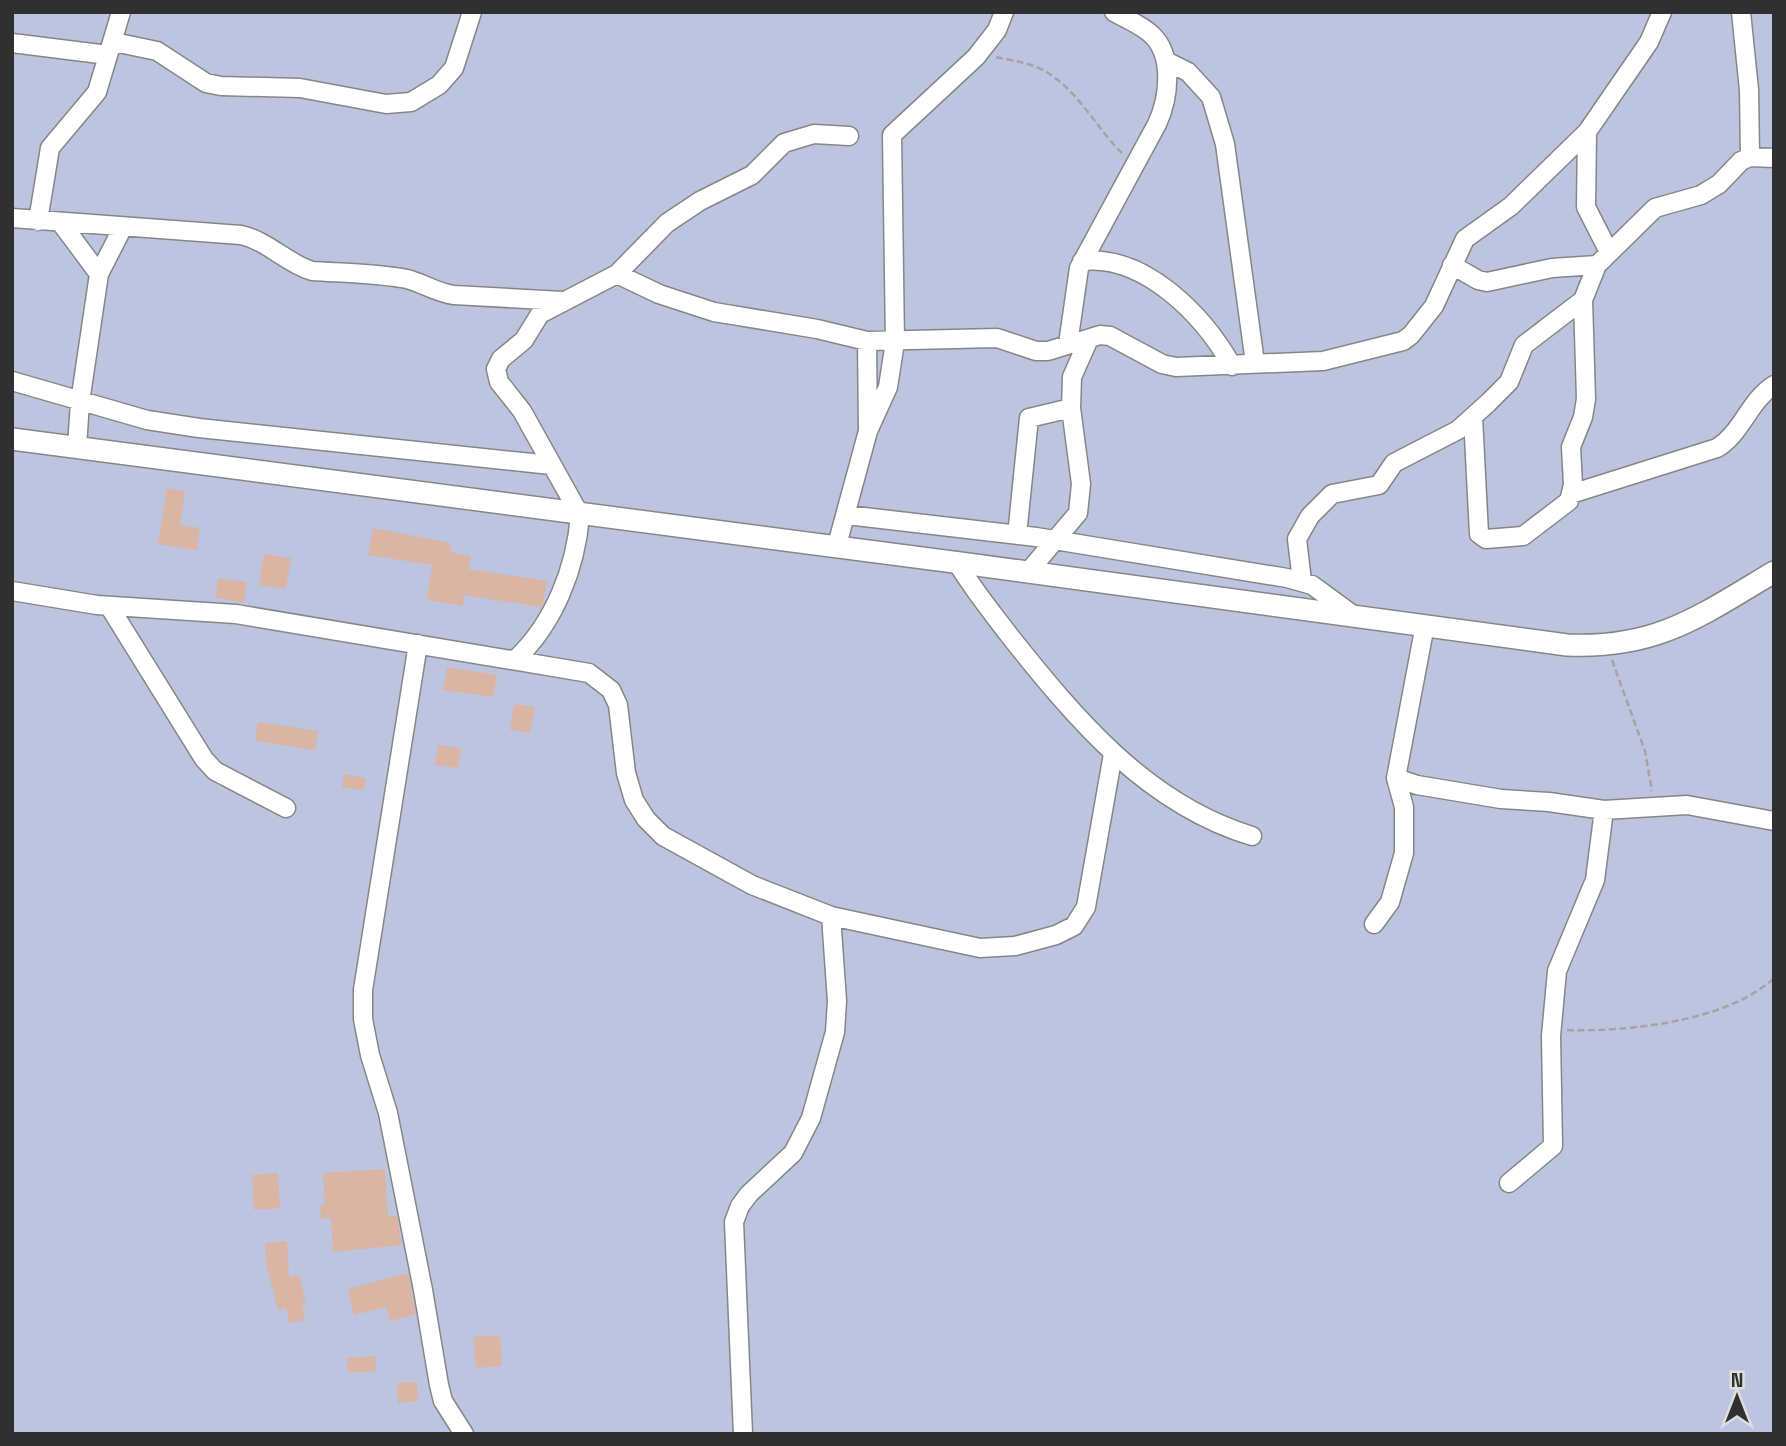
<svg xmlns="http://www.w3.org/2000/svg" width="1786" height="1446" font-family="'Space Grotesk',sans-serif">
	<rect width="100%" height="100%" fill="#dededf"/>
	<path fill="#bdc4df" d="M12 12H1774V1434H12Z"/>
	<path fill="#dbb5a3" d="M167 488 185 491 180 525 200 528 197 550 158 544Z
		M373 528 451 543 450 552 471 556 468 569 547 581 543 604 541 607 464 595 463 606 427 600 432 565 368 555Z
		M264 554 291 558 286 589 259 585Z
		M218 578 247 582 244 603 215 598Z
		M447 667 497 675 493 697 443 690Z
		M514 704 535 707 530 733 510 730Z
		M258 722 318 731 315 750 255 741Z
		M438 745 461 748 458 768 435 765Z
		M344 774 366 778 364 790 342 787Z
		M385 1169 388 1216H397L402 1245 333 1252 331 1218 321 1219 320 1205H325L323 1173Z
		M278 1173 280 1208 254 1210 252 1175Z
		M287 1241 289 1277 299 1275 306 1303 302 1304 305 1320 289 1323 286 1308 278 1310 266 1263 265 1243Z
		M408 1273 416 1314 390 1321 386 1307 354 1315 348 1289Z
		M500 1335 502 1366 476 1368 473 1337Z
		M375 1356 376 1371 348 1373 347 1358Z
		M417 1382 418 1401 398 1403 397 1383Z"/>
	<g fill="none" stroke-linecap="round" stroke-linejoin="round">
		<defs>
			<path id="minor" d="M1741 12 1749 90 1750 157
				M114 42 157 51 206 83 221 86 300 88 386 104 411 102 439 85 454 68 472 12
				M12 43 108 55
				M1166 61 1188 72 1211 97 1225 144 1255 363
				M1587 132 1586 207 1609 252
				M12 218 241 235C268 241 286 263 312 271 344 273 375 273 407 279 423 283 437 293 454 295L562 301
				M38 221 50 148 97 92 121 12
				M61 223 99 274
				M1082 261C1145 254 1204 316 1232 366
				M1452 265 1478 280 1487 282 1552 268 1597 265
				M617 274 659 294 714 312 817 329 867 341 997 338 1036 351H1048L1100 335 1110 336 1162 364 1176 367 1323 361 1403 341 1411 335 1434 306 1465 239 1511 206 1587 132 1649 42 1662 12
				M1068 344 1079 268 1157 124C1169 98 1174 56 1152 35 1142 25 1126 19 1114 12
				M12 381 147 420 199 428 551 465
				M1473 417 1479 534 1486 539 1523 536 1569 501 1573 485 1571 447 1583 417 1586 399 1583 300 1597 265 1655 208 1701 195 1719 184 1741 161 1750 157 1774 158
				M868 431 888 387 895 342 892 135 976 57 997 30 1004 12
				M77 447 80 402 99 274 122 229
				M1571 494 1717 448C1742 433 1749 401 1774 385
				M847 515 1036 537 1287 578 1312 585 1353 615
				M1017 535 1029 418 1071 408
				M837 545 868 431 867 341
				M956 561C972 588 990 610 1009 635 1075 718 1146 804 1252 836
				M1029 571 1078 513 1081 484 1071 408 1072 377 1088 341
				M1302 581 1297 539 1310 516 1332 494 1379 485 1394 463 1458 430 1488 403 1509 382 1524 345 1583 300
				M12 591 97 605 236 614 589 673 611 690 618 705 626 773 634 800 646 819 663 836 752 885 831 916 980 948 1015 946 1056 935 1074 926 1086 907 1113 754
				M109 606 204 759 215 771 286 808
				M418 644 363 990V1019L370 1055 388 1113 423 1290 439 1385 443 1401 464 1434
				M516 659C554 623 576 568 580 515L522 411 499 382 496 369 501 359 524 340 540 314 617 274 667 223 700 201 752 175 784 143 814 134 849 136
				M1396 778 1417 785 1501 799 1549 802 1604 810 1687 805 1774 821
				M1374 924 1390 902 1404 853V807L1396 778 1425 625
				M1509 1183 1553 1146 1551 1036 1557 971 1595 880 1604 810
				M743 1434 734 1222 740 1206 749 1194 793 1153 811 1118 835 1032 837 1001 831 916"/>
			<path id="tertiary" d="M12 439C531 507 1049 573 1567 645 1657 649 1700 616 1774 572"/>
		</defs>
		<use href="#minor" stroke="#868687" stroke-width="21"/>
		<use href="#tertiary" stroke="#868687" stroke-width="24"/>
		<path stroke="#a4a4a5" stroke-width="2.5" stroke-dasharray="7 3.5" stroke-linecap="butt" d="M996 57C1014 61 1033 63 1048 73 1079 92 1097 129 1122 153
			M1612 660 1645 751 1652 791
			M1567 1030C1629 1032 1728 1021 1774 978"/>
		<use href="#minor" stroke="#fff" stroke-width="18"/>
		<use href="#tertiary" stroke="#fff" stroke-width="21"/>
	</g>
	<rect width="1786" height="1446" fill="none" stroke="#303031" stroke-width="28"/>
	<g transform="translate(1737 1397)" stroke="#dededf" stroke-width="5" paint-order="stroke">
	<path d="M0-5L12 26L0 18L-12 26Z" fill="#303031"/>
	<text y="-10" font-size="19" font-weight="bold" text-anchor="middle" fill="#303031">N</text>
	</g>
</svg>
